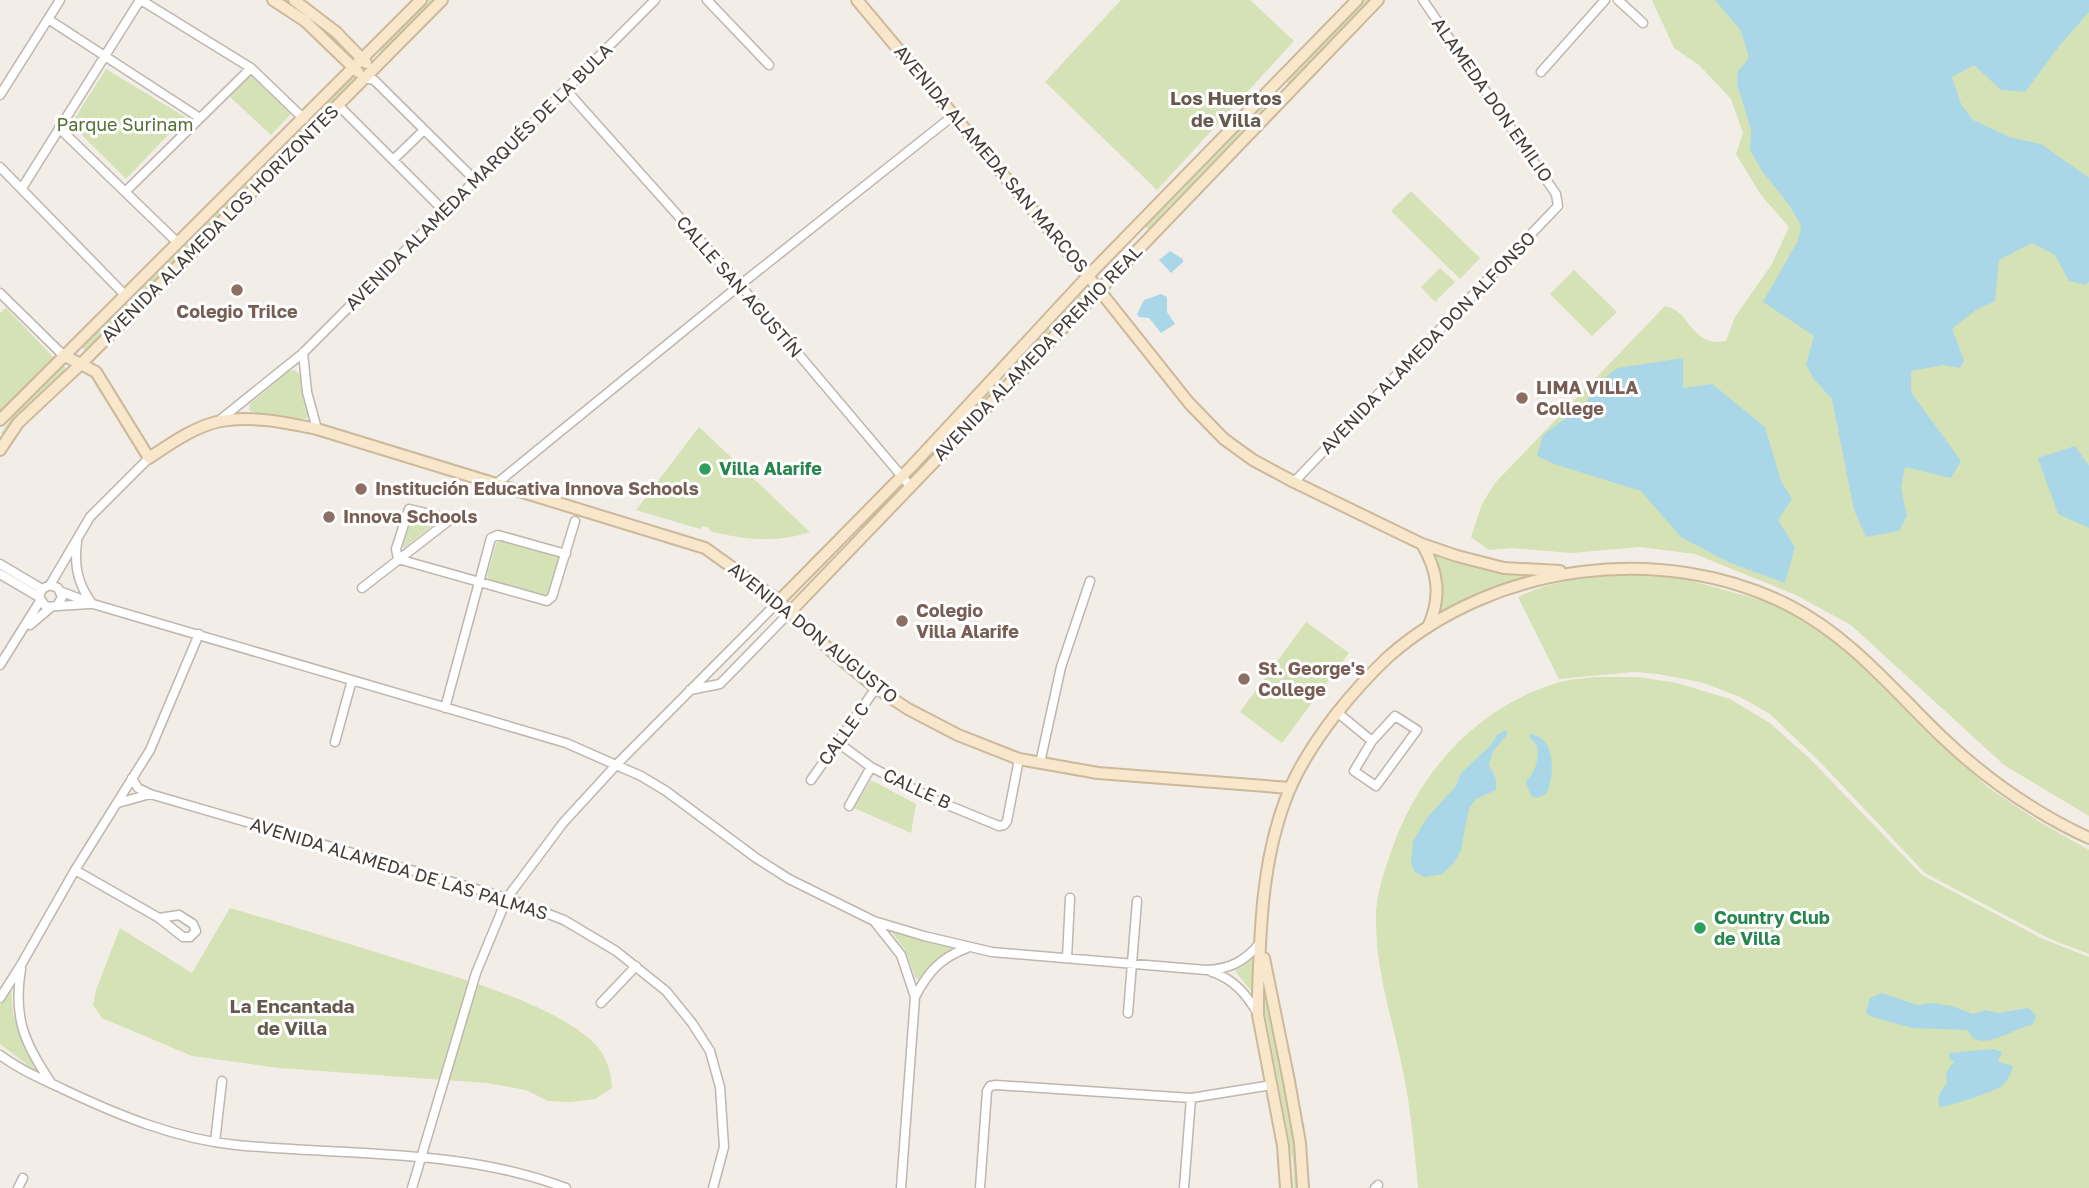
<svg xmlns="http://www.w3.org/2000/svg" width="2089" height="1188" font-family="'Golos Text',sans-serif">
	<rect width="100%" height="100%" fill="#f2ede7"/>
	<path fill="#d4e2b5" d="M426 0H438L383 55 377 49Z
		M1121 0H1250L1294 41 1157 190 1045 82Z
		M1363 0H1373L1291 86 1285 81Z
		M1652 0H2089V816L2004 765 1851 625 1796 595 1695 554 1640 547 1571 553 1512 548 1489 550 1471 537 1482 504 1495 483 1665 306C1691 311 1691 348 1726 341L1735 317 1772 264 1789 227 1761 195 1736 154 1743 133 1731 99 1699 65 1674 48Z
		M106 69 185 117 126 179 71 124Z
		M250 75 291 114 271 135 230 97Z
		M351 75 358 81 87 353 81 346Z
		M1268 98 1273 103 1150 231 1145 226Z
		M1411 191 1480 258 1460 279 1391 211Z
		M1440 268 1455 282 1435 302 1421 287Z
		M1574 270 1617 312 1592 336 1550 294Z
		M1083 291 1088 295 1042 344 1037 340Z
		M6 308 54 358 0 413V313Z
		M63 365 68 370 7 437 1 433 13 416Z
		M295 370 300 375 310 416C301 424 260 416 249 410L250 404 289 371Z
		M990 391 994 395 921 470 917 466Z
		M699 427 810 532C776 543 744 540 710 531L709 528 703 526 700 529 636 510Z
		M413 512 436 518 437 522 404 548 403 545Z
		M500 539 558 556 560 560 547 596 489 579 487 576 496 544Z
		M1434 553 1541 574 1481 593 1440 615 1443 600 1442 580Z
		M1619 575 1681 578 1783 606 1853 655 1929 733 1989 788 2038 821 2089 850V954L2050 939 1925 873 1820 762 1770 714 1740 697 1704 683 1658 674 1634 672 1559 679 1518 597C1550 581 1584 578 1619 575Z
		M1306 622 1349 653 1282 743 1240 712Z
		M1594 677H1638L1677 683 1730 699 1770 723 1809 758 1922 875 2043 939 2089 957V1188H1418C1414 1144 1410 1100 1400 1057 1390 1012 1376 968 1376 921 1375 897 1384 872 1392 849 1419 772 1477 707 1557 683 1569 679 1582 679 1594 677Z
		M871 780 916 804 911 833 854 808Z
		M230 908C288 925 346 943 404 961 459 978 555 1004 595 1044 607 1057 611 1072 612 1088L595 1099 570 1102 548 1101 526 1090 487 1083 279 1068 192 1056 102 1018 93 1005 96 990 120 928 192 973Z
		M889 929 953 946 954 947 940 956 919 980 915 977 905 950Z
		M1258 954 1253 993 1235 971Z
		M11 987 13 1014 28 1054 37 1072 0 1044V1005Z
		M1266 993 1297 1151 1300 1188H1294L1293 1162 1265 1013Z"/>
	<path fill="#aad7e8" d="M1715 0H2089V12L2060 45 2025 92 2001 90 1974 65 1952 77 1961 104 1973 120 2012 138 2041 144 2089 178V282L2085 285 2069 281 2055 255 2032 243 1999 260 1995 301 1976 310 1952 329 1964 360 1960 368 1943 365 1911 371V392L1961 461 1951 478 1905 467 1901 488 1907 516 1899 531 1866 537 1854 510 1832 399 1813 378 1806 364 1814 336 1763 302 1798 241 1801 226 1790 206 1762 171 1750 150 1751 129 1737 84 1738 71 1749 58 1741 31Z
		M1170 251 1183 259V262L1171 273 1159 260Z
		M1161 294 1167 297V312L1175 324 1161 333 1149 318 1139 317 1137 314 1144 300Z
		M1683 358V388L1712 384 1765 427 1781 481 1792 499 1778 520 1795 547 1785 583 1728 562 1681 537 1641 491 1554 464 1537 456 1543 435 1586 403 1596 384 1618 368Z
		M2075 446 2089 466V528L2058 514 2038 458Z
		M1506 730 1507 735 1493 751 1489 765 1496 779V790L1476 799 1469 808 1461 850 1454 863 1442 874 1424 877 1415 872 1411 863 1413 841 1426 819 1456 786 1461 773 1490 746 1498 734Z
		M1530 733C1535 736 1542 737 1545 742 1555 755 1553 781 1546 794L1538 798 1531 796 1526 782C1536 769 1539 761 1537 745L1530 738Z
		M1882 993 1917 1005 1931 1003 1952 1006 1973 1014 1986 1010 1998 1013 2028 1008 2036 1015 2033 1025C2017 1025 1978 1057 1968 1030L1912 1028 1869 1016 1866 1012 1870 998Z
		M1994 1049 2002 1052 1998 1062 2013 1066C2012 1072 2008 1080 2003 1085 1995 1092 1950 1106 1940 1107 1936 1097 1940 1092 1947 1083L1946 1073 1954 1061 1950 1059 1949 1053Z"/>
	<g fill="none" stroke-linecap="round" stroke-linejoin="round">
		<defs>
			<path id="street" d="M141 0 251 68 304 119
				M707 0 769 65
				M1618 0 1643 23
				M48 19 200 118
				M1541 72 1605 0
				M364 78 374 80 475 180
				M566 90 740 285 910 486
				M0 95 60 0
				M338 105 443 210
				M59 128 178 243
				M393 160 424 130
				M0 167 125 295
				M22 188 140 0
				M125 192 251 68
				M0 293 63 355
				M303 353 307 392 317 429
				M221 419 303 353 655 0
				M1294 482 1558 206 1556 194 1423 0
				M496 484 740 285 954 115
				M77 542C74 564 77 583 91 602
				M398 559 547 601 552 597 575 521
				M398 559 396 549 409 509 451 519
				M0 564 42 589
				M0 574 39 597 46 607 57 606 62 597 58 588 50 585 42 589 39 597
				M50 585 90 517 149 458
				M362 588 451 519
				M60 591 93 604 566 743 641 776 666 791 756 858 789 879 874 921 924 936 992 952 1206 970C1230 969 1244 962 1260 943
				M57 606 90 604
				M30 625 50 608
				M0 665 40 601
				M690 690 720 684 790 612
				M445 708 491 538 498 535 566 554
				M1338 713 1372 741 1395 716 1417 730 1376 786 1354 771 1372 741
				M335 742 352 680
				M837 742 871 767 933 799 999 826 1004 825 1007 821 1019 759
				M1040 763 1061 667 1090 581
				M132 778 138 788 150 794 507 898 564 920 616 951 666 991 692 1023 710 1051 720 1087 724 1147 713 1188
				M811 780 876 688
				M118 803 150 794
				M849 806 871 767
				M75 870 159 918 183 937H190L196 931 193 924 179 915 159 918
				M874 921 901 955 915 997 901 1188
				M1067 958 1070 898
				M21 969C13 1016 24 1043 50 1081
				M1212 972C1234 979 1247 995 1258 1014
				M915 997C928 972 940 958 967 948
				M0 998 21 965 75 870 150 750 199 634
				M601 1003 636 966
				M1128 1013 1137 901
				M0 1055C20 1070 42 1079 65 1090 118 1115 176 1139 236 1145 346 1156 462 1148 566 1188
				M215 1142 222 1081
				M18 1188 23 1178
				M412 1188 476 973 507 898 563 823 618 763 779 601
				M980 1188 987 1091 990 1086 996 1085 1191 1098 1272 1085
				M1184 1188 1191 1098
				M1375 1188 1378 1185"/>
			<path id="secondary" d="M273 0 305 21 358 72
				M294 0 336 32 366 63
				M857 0 1088 276 1189 403 1224 439 1253 460 1294 482 1422 544 1457 556 1504 568 1560 571
				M63 355 96 372 149 458C170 444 195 426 221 421 252 415 287 423 317 429L705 548 779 601 830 650 876 688 908 709 958 735 1019 759 1098 773 1290 788
				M0 420 421 0
				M0 450 18 423 82 363 442 0
				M1422 544C1438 571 1442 597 1428 627
				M779 601 911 467 1088 276 1357 0
				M790 612 1378 0
				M1264 958 1289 1081 1300 1143 1303 1188
				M1286 1188 1283 1146 1258 1015V995C1260 931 1262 862 1285 801 1296 770 1316 740 1336 714 1352 694 1369 675 1388 657 1494 563 1664 541 1790 606 1852 638 1893 690 1942 737 1985 778 2035 813 2089 838"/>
		</defs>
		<use href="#street" stroke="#bfb6ae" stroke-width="11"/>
		<use href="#secondary" stroke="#ccb99c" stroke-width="14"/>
		<use href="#street" stroke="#fff" stroke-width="8"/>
		<use href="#secondary" stroke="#f8e7cb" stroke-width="10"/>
	</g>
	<g fill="#8d6e63" stroke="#fff" stroke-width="2.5">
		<circle cx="237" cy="290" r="7"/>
		<circle cx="1522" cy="398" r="7"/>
		<circle cx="361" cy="489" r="7"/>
		<circle cx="329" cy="517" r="7"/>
		<circle cx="902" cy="621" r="7"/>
		<circle cx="1244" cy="679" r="7"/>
	</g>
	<g fill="#2e9e5b" stroke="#fff" stroke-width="2.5">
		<circle cx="705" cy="469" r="7"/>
		<circle cx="1700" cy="928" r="7"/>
	</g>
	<g text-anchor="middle" stroke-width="6" stroke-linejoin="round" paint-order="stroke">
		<g font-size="18" fill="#443d37" stroke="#fff">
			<text transform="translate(1492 100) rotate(55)" y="6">ALAMEDA DON EMILIO</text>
			<text transform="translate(991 159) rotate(50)" y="6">AVENIDA ALAMEDA SAN MARCOS</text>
			<text transform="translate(479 177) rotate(-45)" y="6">AVENIDA ALAMEDA MARQUÉS DE LA BULA</text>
			<text transform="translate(220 224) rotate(-45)" y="6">AVENIDA ALAMEDA LOS HORIZONTES</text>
			<text transform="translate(739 287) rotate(49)" y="6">CALLE SAN AGUSTÍN</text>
			<text transform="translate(1428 343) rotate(-46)" y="6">AVENIDA ALAMEDA DON ALFONSO</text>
			<text transform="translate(1038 353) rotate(-46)" y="6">AVENIDA ALAMEDA PREMIO REAL</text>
			<text transform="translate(813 633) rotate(39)" y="6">AVENIDA DON AUGUSTO</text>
			<text transform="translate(844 734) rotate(-54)" y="6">CALLE C</text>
			<text transform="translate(917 789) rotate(25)" y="6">CALLE B</text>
			<text transform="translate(399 869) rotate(17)" y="6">AVENIDA ALAMEDA DE LAS PALMAS</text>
		</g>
		<g font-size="18" fill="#516f31" stroke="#fff">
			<text x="125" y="131">Parque Surinam</text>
		</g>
		<g font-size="18" font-weight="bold" fill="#785e54" stroke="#fff" text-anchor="start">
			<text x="237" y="318" text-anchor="middle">Colegio Trilce</text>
			<text x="1536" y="394">LIMA VILLA<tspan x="1536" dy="21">College</tspan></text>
			<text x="375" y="495">Institución Educativa Innova Schools</text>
			<text x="343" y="523">Innova Schools</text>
			<text x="916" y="617">Colegio<tspan x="916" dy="21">Villa Alarife</tspan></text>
			<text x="1258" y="675">St. George's<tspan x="1258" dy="21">College</tspan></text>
		</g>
		<g font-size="18" font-weight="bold" fill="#27864d" stroke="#fff" text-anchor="start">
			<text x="719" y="475">Villa Alarife</text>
			<text x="1714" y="924">Country Club<tspan x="1714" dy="21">de Villa</tspan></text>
		</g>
		<g font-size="19" font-weight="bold" fill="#665a4f" stroke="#fff">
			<text x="1226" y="105">Los Huertos<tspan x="1226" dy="22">de Villa</tspan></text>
			<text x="292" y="1013">La Encantada<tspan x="292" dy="22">de Villa</tspan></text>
		</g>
	</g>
</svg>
